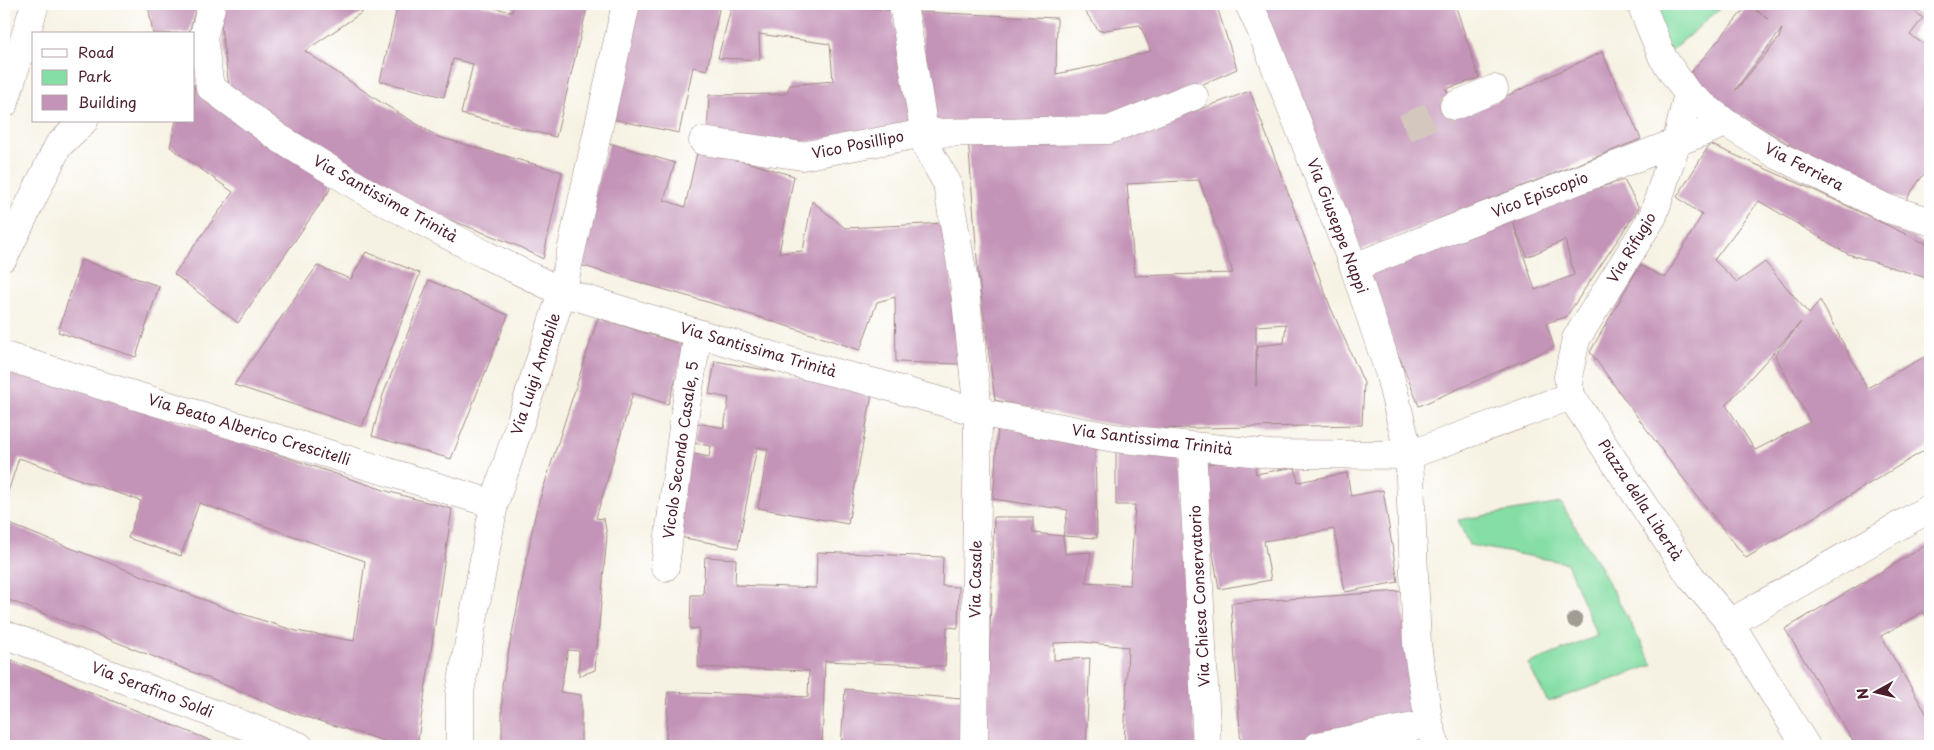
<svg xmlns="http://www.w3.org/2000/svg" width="1934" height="750" font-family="'Playpen Sans',sans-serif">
	<rect width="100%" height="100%" fill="#fff"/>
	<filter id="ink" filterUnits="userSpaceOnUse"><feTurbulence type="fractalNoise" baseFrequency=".02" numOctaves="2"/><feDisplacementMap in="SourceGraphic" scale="10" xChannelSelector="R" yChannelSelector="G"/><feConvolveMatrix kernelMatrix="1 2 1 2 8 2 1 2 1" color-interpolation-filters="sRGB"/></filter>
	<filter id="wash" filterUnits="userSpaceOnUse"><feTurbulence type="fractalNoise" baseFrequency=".0096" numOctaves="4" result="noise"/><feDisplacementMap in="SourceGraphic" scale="20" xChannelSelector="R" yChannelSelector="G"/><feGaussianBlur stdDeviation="1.12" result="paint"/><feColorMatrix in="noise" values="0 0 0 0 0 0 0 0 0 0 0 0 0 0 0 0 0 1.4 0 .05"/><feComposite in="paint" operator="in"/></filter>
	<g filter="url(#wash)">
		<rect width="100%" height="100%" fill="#f6f2e3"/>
		<path fill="#85dea4" stroke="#687e68" d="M1641 4H1725L1663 58Z
			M1561 503 1600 567 1653 665 1548 702 1528 664 1597 636 1567 563 1469 545 1458 520Z"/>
		<g id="blocks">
			<path fill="#c494b8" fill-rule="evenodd" d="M148 4H197L189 33 153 34Z
				M225 4H362L364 11 305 51 379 101 438 137 562 172 543 259 518 246 399 200 277 126 229 86 221 27Z
				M398 4H478L512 12 514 4H588L556 137 461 114 473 64 453 59 444 97 380 81Z
				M629 4H720L707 70 693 67 679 133 606 118Z
				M732 4H846L892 11 914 126 786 145 707 138 709 95 786 94 790 85 833 81 830 44 759 34 760 60 718 58Z
				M1080 4H1216L1237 69 1169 99 1107 124 932 127 919 12 1057 18 1056 74 1096 66 1151 51 1140 25 1099 31Z
				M1261 4H1455L1479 78 1446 89 1454 106 1491 103 1602 52 1641 139 1361 250Z
				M1760 4H1904L1923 18 1910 35 1930 48V165L1906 200 1861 188 1724 105 1688 76 1748 5 1768 19 1755 9ZM1782 29 1779 38 1736 90H1735Z
				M194 84 332 181 329 191 238 323 174 274 233 192 170 147 176 121H194Z
				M1250 91 1330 306 1364 383 1362 425 1140 429 1074 418 995 400 978 272 968 138 1118 139ZM1199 180 1233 273 1135 276 1127 184ZM1286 324 1284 343 1257 346 1256 386V326Z
				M609 143 675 163 664 200 685 207 698 148 794 176 779 253 803 251 812 201 845 228 947 223 959 364 896 362 895 297 877 302 860 350 759 317 573 263Z
				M1710 144 1818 192 1920 241 1930 244V279L1848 254 1759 201 1714 260 1737 282 1765 262 1809 314 1820 300 1867 388 1930 354V447L1746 558 1672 464 1590 352 1640 265 1665 278 1702 215 1677 197ZM1801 322 1775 355 1810 422 1755 450 1726 405Z
				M1624 180 1639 208 1566 317 1546 323 1554 347 1419 406 1366 274 1510 215ZM1513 223 1527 257 1565 240 1574 275 1535 290Z
				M366 252 420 273 362 427 234 385 317 266 351 279Z
				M81 260 159 286 136 357 58 332Z
				M429 280 508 315 451 459 372 436 383 395Z
				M598 318 686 346 668 404 633 393 596 518 604 519 607 535 595 670 579 676V651L568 650 560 692 581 695V746H502V685L536 511Z
				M715 361 873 389 848 524 758 508 768 449 757 447 738 548 674 536 689 453 709 457 711 446 693 443 697 423 724 428 729 398 709 394Z
				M4 363 390 492 452 509 417 746H401L284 710 208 678 4 598V522L230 610 296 631 354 641 365 561 199 503 181 556 128 538 141 501 19 458 4 504Z
				M998 426 1095 443 1097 538 1063 536 1068 510 993 499Z
				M1116 445 1181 452 1197 746H1124L1128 647 1083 642 1054 643V660L1090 658 1086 746 983 745 989 659 994 517H1033V533L1063 536 1065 554 1091 552 1086 582 1130 585 1135 505H1116Z
				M1253 456 1256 474 1295 467 1298 482 1347 473 1351 496 1383 490 1398 582 1345 592 1334 529 1264 541 1271 580 1219 589 1198 466Z
				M1930 543V624L1923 612 1881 636 1930 720V746H1856L1785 629Z
				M817 552 943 557 942 586 959 587 958 628 947 627 945 666 825 661 822 746H666L668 692 808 697 809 671 698 667 699 628 690 629 691 595H703L705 557 736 559 735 585 816 588Z
				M1401 591 1417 718 1275 746H1241L1231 603Z
				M4 657 224 746H4Z
				M845 689 962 699 960 746H841Z"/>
		</g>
	</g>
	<g filter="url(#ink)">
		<use href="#blocks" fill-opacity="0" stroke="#a08887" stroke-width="1"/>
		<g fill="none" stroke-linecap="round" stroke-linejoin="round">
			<path stroke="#d4c8be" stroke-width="28" stroke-dasharray="28 14" stroke-linecap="butt" d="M1405 128 1454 106"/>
			<defs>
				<path id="pedestrian" d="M1454 106 1494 89
					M703 141 802 156 925 133 1109 130 1194 96
					M1409 455 1417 645 1429 724 1436 746"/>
				<path id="minor" d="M212 4 203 38 210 87 279 138 370 194 486 255 562 292 796 363 876 383 978 412 1114 438 1270 454 1409 455 1571 396 1691 577 1730 623 1806 746
					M903 4 927 148 947 183 964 282 978 412 974 746
					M1249 4 1261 30 1354 267 1389 372 1409 455
					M1641 4 1663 58 1688 94 1726 123 1779 156 1888 209 1930 221
					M4 104 35 4
					M4 257 58 146 84 121
					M1354 267 1726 123
					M4 356 494 504
					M1571 396 1568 377 1576 339 1653 216 1676 144 1688 94
					M1192 446 1207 746
					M665 567 684 419 698 333
					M1730 623 1930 508
					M4 634 299 746
					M460 746V692L494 504 562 292 626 4
					M1318 746 1429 724"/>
			</defs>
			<use href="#pedestrian" stroke="#a08887" stroke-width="29"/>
			<use href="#minor" stroke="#a08887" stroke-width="29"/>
			<use href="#pedestrian" stroke="#fff" stroke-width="28"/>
			<use href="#minor" stroke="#fff" stroke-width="28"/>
		</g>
		<circle fill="#a19d92" cx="1575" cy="620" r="8"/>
	</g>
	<g text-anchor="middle" stroke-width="4.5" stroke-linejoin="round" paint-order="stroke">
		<g font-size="15" fill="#4a1f2b" stroke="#fff">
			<text transform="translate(858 145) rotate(-11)" y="5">Vico Posillipo</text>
			<text transform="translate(1804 167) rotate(27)" y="5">Via Ferriera</text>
			<text transform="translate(1540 195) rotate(-21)" y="5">Vico Episcopio</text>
			<text transform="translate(385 199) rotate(29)" y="5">Via Santissima Trinità</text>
			<text transform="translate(1337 226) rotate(69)" y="5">Via Giuseppe Nappi</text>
			<text transform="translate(1632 248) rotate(-59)" y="5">Via Rifugio</text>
			<text transform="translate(758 350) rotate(16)" y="5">Via Santissima Trinità</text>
			<text transform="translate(536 374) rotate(-72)" y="5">Via Luigi Amabile</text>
			<text transform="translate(249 430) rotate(17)" y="5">Via Beato Alberico Crescitelli</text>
			<text transform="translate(1152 440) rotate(7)" y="5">Via Santissima Trinità</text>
			<text transform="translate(681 450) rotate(-82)" y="5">Vicolo Secondo Casale, 5</text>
			<text transform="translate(1640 500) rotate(57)" y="5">Piazza della Libertà</text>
			<text transform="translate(976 579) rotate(-89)" y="5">Via Casale</text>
			<text transform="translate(1200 596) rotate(-93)" y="5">Via Chiesa Conservatorio</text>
			<text transform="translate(152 690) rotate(21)" y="5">Via Serafino Soldi</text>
		</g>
	</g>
	<rect width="1934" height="750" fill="none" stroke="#fff" stroke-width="20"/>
	<rect x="32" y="32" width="162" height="90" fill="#ffffff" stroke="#b7a5aa"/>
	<rect x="42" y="49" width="25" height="8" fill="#ffffff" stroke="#b7a5aa"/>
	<text x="78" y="58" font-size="15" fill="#4a1f2b">Road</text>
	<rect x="42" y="70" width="25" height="15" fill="#85dea4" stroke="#b7a5aa"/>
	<text x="78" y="82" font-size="15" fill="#4a1f2b">Park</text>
	<rect x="42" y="95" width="25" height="15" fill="#c494b8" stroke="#b7a5aa"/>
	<text x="78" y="108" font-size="15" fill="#4a1f2b">Building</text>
	<g transform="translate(1876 692) rotate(262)" stroke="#ffffff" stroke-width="4" paint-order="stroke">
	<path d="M0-4L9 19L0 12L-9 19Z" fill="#4a1f2b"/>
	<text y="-8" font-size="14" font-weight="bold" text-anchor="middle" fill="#4a1f2b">N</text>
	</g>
</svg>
